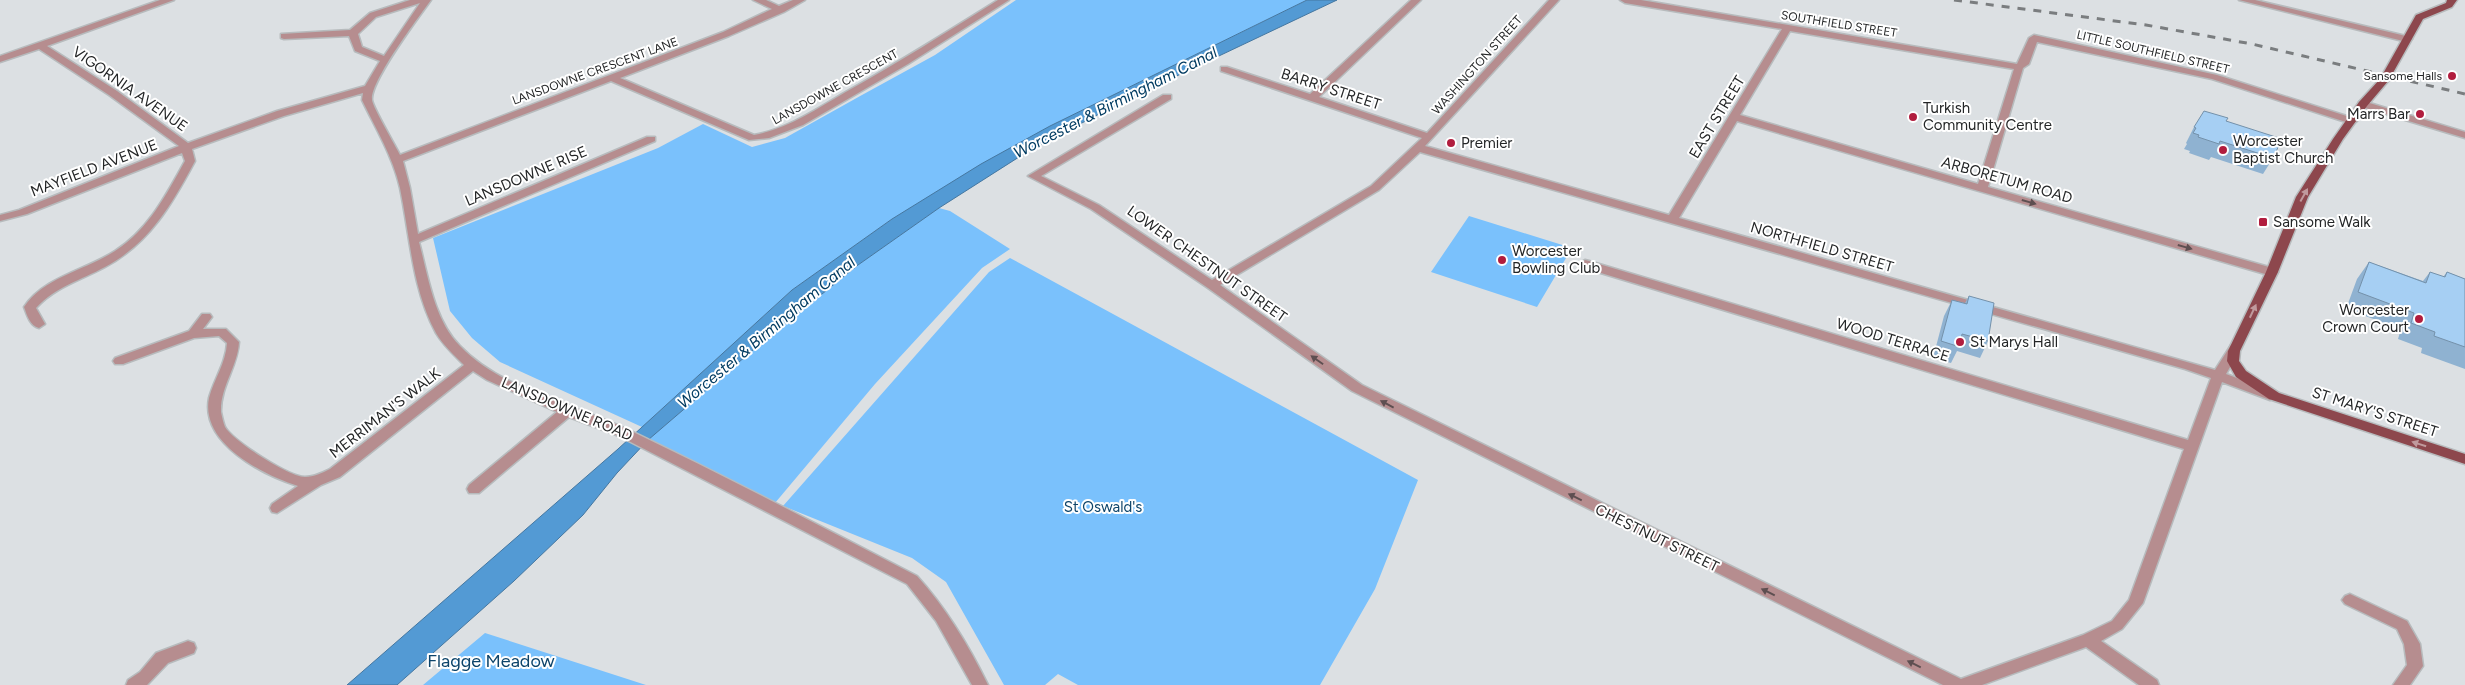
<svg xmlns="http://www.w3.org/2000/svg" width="2465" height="685" font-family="Figtree,sans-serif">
	<rect width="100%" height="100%" fill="#dce0e3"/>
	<path fill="#7ac1fc" d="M1016 0H1307L1050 126 892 219 792 290 642 427 500 362 472 338 450 311 433 238 658 148 703 124 752 147 785 138 862 95 935 55Z
		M939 208 950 211 1010 249 982 268 875 384 775 503 648 440 760 344 858 265Z
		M1469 216 1572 248 1537 307 1431 272Z
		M1010 258 1418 480 1375 589 1320 685H1078L1058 674 1045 685H1004L946 582 912 558 783 506 989 272Z
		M485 633 646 685H423Z"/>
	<path fill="#539ad4" stroke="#4577a0" d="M1307 0H1337L1126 100 1030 150 939 208 858 265 760 344 648 440 617 473 583 515 514 581 397 685H347L618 449 792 290 892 219 981 164 1050 126Z"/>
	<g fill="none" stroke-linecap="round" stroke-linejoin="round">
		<defs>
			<path id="minor" d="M160 0H174L47 46 117 91 188 143 277 111 365 86 380 61 355 51 349 36 284 39 281 38V34L350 30 370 13 410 0H431C418 18 370 81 372 100 373 108 395 145 400 155L723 32 772 9 753 0H766L779 6 793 0H805L784 12 729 36 620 78 754 135C787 129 815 110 844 93 896 64 947 32 998 0H1009L908 64 803 125 769 138 749 140 611 81 403 161 410 188 418 234 647 137H655V141L419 242C428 276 434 320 460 346 502 390 577 405 631 431 727 477 822 527 917 576 946 608 969 646 988 685H972L936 621 907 584 619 436 569 417 479 493H469L467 489 469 485 557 412 487 380 473 371 340 477 321 485 277 513 272 512 270 508 272 504 298 486C263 475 200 443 209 398 214 379 226 363 227 343L219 336 194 338 123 364H115L113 361 115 358 189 331 202 314H210L212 317 203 329H226L239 342C238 366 220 387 221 412 222 417 223 422 225 427 233 441 289 477 305 477 314 477 322 473 330 469L464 365C454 355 443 345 436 333 412 289 410 236 400 188 393 157 376 129 362 100L363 93 284 116 192 149 195 161C172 204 150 243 105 267 81 280 55 287 36 308L45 324 39 328C30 326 27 315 24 307 44 277 86 270 115 251 149 229 166 195 185 161L182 153 27 214 0 221V215L19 210 179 146 109 95 39 49 0 62V56ZM420 3 384 56 362 47 358 34 376 17Z
				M1411 0H1421L1319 97 1427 133 1549 0H1559L1425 146 1669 215 1782 29 1625 3 1620 0H1641L2017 64 2029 38 2034 35 2217 75 2356 119 2357 121 2352 124 2212 79 2037 42 2029 64 2023 68 1988 187 2276 269 2278 272 2276 275 2272 276 1737 121 1679 218 2215 370 2231 345H2239L2241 348 2226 374 2275 392 2277 395 2270 400 2222 382 2143 603 2122 629 2101 641 2157 680 2159 685H2139L2086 647 1982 685H1943L1352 391 1208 288 1091 209 1028 176 1163 95H1171V99L1041 176 1099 205 1212 280 1371 186 1422 138 1221 71V67H1227L1310 94ZM1790 31 2014 69 1978 184 1740 115ZM1420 152 2185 369 2211 378 2188 440 1589 261 1585 260 1579 264 1581 267 2184 449 2129 600 2112 621 2083 635 1961 679 1362 385 1220 285 1379 190Z
				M2239 0H2255L2410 37 2412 39 2407 42Z
				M2363 101 2465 132V138L2359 106V102Z
				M2350 594 2407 621 2420 644 2423 666 2410 685H2393L2407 665 2404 644 2397 629 2345 604 2342 600 2345 596Z
				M188 641 194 643 196 648 194 653 168 663 147 685H126L128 680 140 672 156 653Z"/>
			<path id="major" d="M2447 0H2457L2452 7 2423 19 2389 80 2367 106 2343 139 2308 197 2278 272 2240 351 2239 361 2246 371 2279 393 2465 454V464L2269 399 2236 377 2227 361 2228 351 2266 272 2296 197 2333 139 2359 102 2380 79 2416 15 2446 3Z"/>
		</defs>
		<use href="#minor" stroke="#b7bbbd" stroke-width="3"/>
		<use href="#major" stroke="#b7bbbd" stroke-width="3"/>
		<use href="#minor" fill="#b68d8f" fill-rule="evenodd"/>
		<use href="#major" fill="#8d474d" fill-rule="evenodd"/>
		<path stroke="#7a7d7f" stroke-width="3" stroke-dasharray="8 8" stroke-linecap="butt" d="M1954 0 2146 25 2252 44 2465 94"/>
	</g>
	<path fill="#8fb2d1" d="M2226 121 2273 158 2263 174 2211 157 2209 160 2189 153 2190 151 2184 149 2187 144 2186 143 2194 127Z
		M2369 262 2423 281 2430 272 2443 277 2447 272 2465 279V369L2421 353 2422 348 2398 339 2401 329 2346 309 2357 279Z
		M1969 296 1988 341 1980 358 1957 351 1951 363 1933 358 1944 316 1952 300 1965 303Z"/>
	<path fill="#a6cff3" stroke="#7491aa" d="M2204 111 2228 118 2226 121 2282 139 2273 158 2220 141 2219 144 2198 137 2199 135 2193 133 2196 128 2194 127Z
		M2369 262 2426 283 2430 272 2445 277 2447 272 2465 279V347L2434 336 2435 332 2411 323 2414 313 2358 292Z
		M1969 296 1994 303 1988 341 1962 334 1960 347 1941 341 1952 300 1967 304Z"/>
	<defs><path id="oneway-solid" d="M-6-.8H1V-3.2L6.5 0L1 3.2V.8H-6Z" transform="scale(1.25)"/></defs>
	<g fill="#c09a9d">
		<use href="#oneway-solid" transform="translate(2304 195) rotate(-61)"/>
		<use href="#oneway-solid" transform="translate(2253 311) rotate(-65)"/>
		<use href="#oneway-solid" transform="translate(2419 444) rotate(-162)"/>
	</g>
	<g fill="#5e4f51">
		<use href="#oneway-solid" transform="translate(2029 202) rotate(16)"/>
		<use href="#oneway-solid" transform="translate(2185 247) rotate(16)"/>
		<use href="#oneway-solid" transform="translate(1317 360) rotate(-145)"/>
		<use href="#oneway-solid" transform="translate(1387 404) rotate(-152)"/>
		<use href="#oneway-solid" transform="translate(1575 497) rotate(-154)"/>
		<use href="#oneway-solid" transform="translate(1768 592) rotate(-154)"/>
		<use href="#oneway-solid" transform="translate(1914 664) rotate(-154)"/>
	</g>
	<g fill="#b11d3e" stroke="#fff" stroke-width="2">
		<circle cx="2452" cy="76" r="5"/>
		<circle cx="2420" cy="114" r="5"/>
		<circle cx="1913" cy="117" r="5"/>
		<circle cx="1451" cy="143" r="5"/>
		<circle cx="2223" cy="150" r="5"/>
		<rect x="2258" y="217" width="10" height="10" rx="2.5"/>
		<circle cx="1502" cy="260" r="5"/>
		<circle cx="2419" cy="319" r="5"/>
		<circle cx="1960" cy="342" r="5"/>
	</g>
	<g text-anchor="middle" stroke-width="4" stroke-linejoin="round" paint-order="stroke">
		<g font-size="12" fill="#242627" stroke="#fff">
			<text transform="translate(1839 24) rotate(9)" y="4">SOUTHFIELD STREET</text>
			<text transform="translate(2153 52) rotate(13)" y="4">LITTLE SOUTHFIELD STREET</text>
			<text transform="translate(1477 65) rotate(-48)" y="4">WASHINGTON STREET</text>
			<text transform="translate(595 71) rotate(-20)" y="4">LANSDOWNE CRESCENT LANE</text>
			<text transform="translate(835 87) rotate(-29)" y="4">LANSDOWNE CRESCENT</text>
		</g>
		<g font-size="12" fill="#242627" stroke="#fff" text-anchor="end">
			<text x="2442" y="80">Sansome Halls</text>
		</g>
		<g font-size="15" fill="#242627" stroke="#fff">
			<text transform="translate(130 89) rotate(35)" y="5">VIGORNIA AVENUE</text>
			<text transform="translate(1331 89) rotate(18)" y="5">BARRY STREET</text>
			<text transform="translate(1717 117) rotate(-59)" y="5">EAST STREET</text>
			<text transform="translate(94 168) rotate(-21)" y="5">MAYFIELD AVENUE</text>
			<text transform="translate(526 176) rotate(-23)" y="5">LANSDOWNE RISE</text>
			<text transform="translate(2007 180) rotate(16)" y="5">ARBORETUM ROAD</text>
			<text transform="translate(1822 247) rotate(16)" y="5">NORTHFIELD STREET</text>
			<text transform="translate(1207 264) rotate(35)" y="5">LOWER CHESTNUT STREET</text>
			<text transform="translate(1893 340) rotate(17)" y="5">WOOD TERRACE</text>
			<text transform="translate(567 409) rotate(23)" y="5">LANSDOWNE ROAD</text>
			<text transform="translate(2375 412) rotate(18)" y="5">ST MARY'S STREET</text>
			<text transform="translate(385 413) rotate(-38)" y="5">MERRIMAN'S WALK</text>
			<text transform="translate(1657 538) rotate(26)" y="5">CHESTNUT STREET</text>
		</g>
		<g font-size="15" fill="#242627" stroke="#fff" text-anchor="start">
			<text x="1923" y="113">Turkish<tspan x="1923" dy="17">Community Centre</tspan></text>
			<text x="2410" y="119" text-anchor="end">Marrs Bar</text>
			<text x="2233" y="146">Worcester<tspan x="2233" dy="17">Baptist Church</tspan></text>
			<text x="1461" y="148">Premier</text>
			<text x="2273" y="227">Sansome Walk</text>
			<text x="1512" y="256">Worcester<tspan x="1512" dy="17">Bowling Club</tspan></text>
			<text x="2409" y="315" text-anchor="end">Worcester<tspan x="2409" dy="17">Crown Court</tspan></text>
			<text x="1970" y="347">St Marys Hall</text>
		</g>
		<g font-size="15" fill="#0d446a" stroke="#fff">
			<text x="1103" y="512">St Oswald's</text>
		</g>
		<g font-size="16" font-style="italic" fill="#013b61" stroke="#fff">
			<text transform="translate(1115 102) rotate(-27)" y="6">Worcester &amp; Birmingham Canal</text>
			<text transform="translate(766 332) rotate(-40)" y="6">Worcester &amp; Birmingham Canal</text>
		</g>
		<g font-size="18" fill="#0d446a" stroke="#fff">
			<text x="491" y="667">Flagge Meadow</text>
		</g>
	</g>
</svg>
